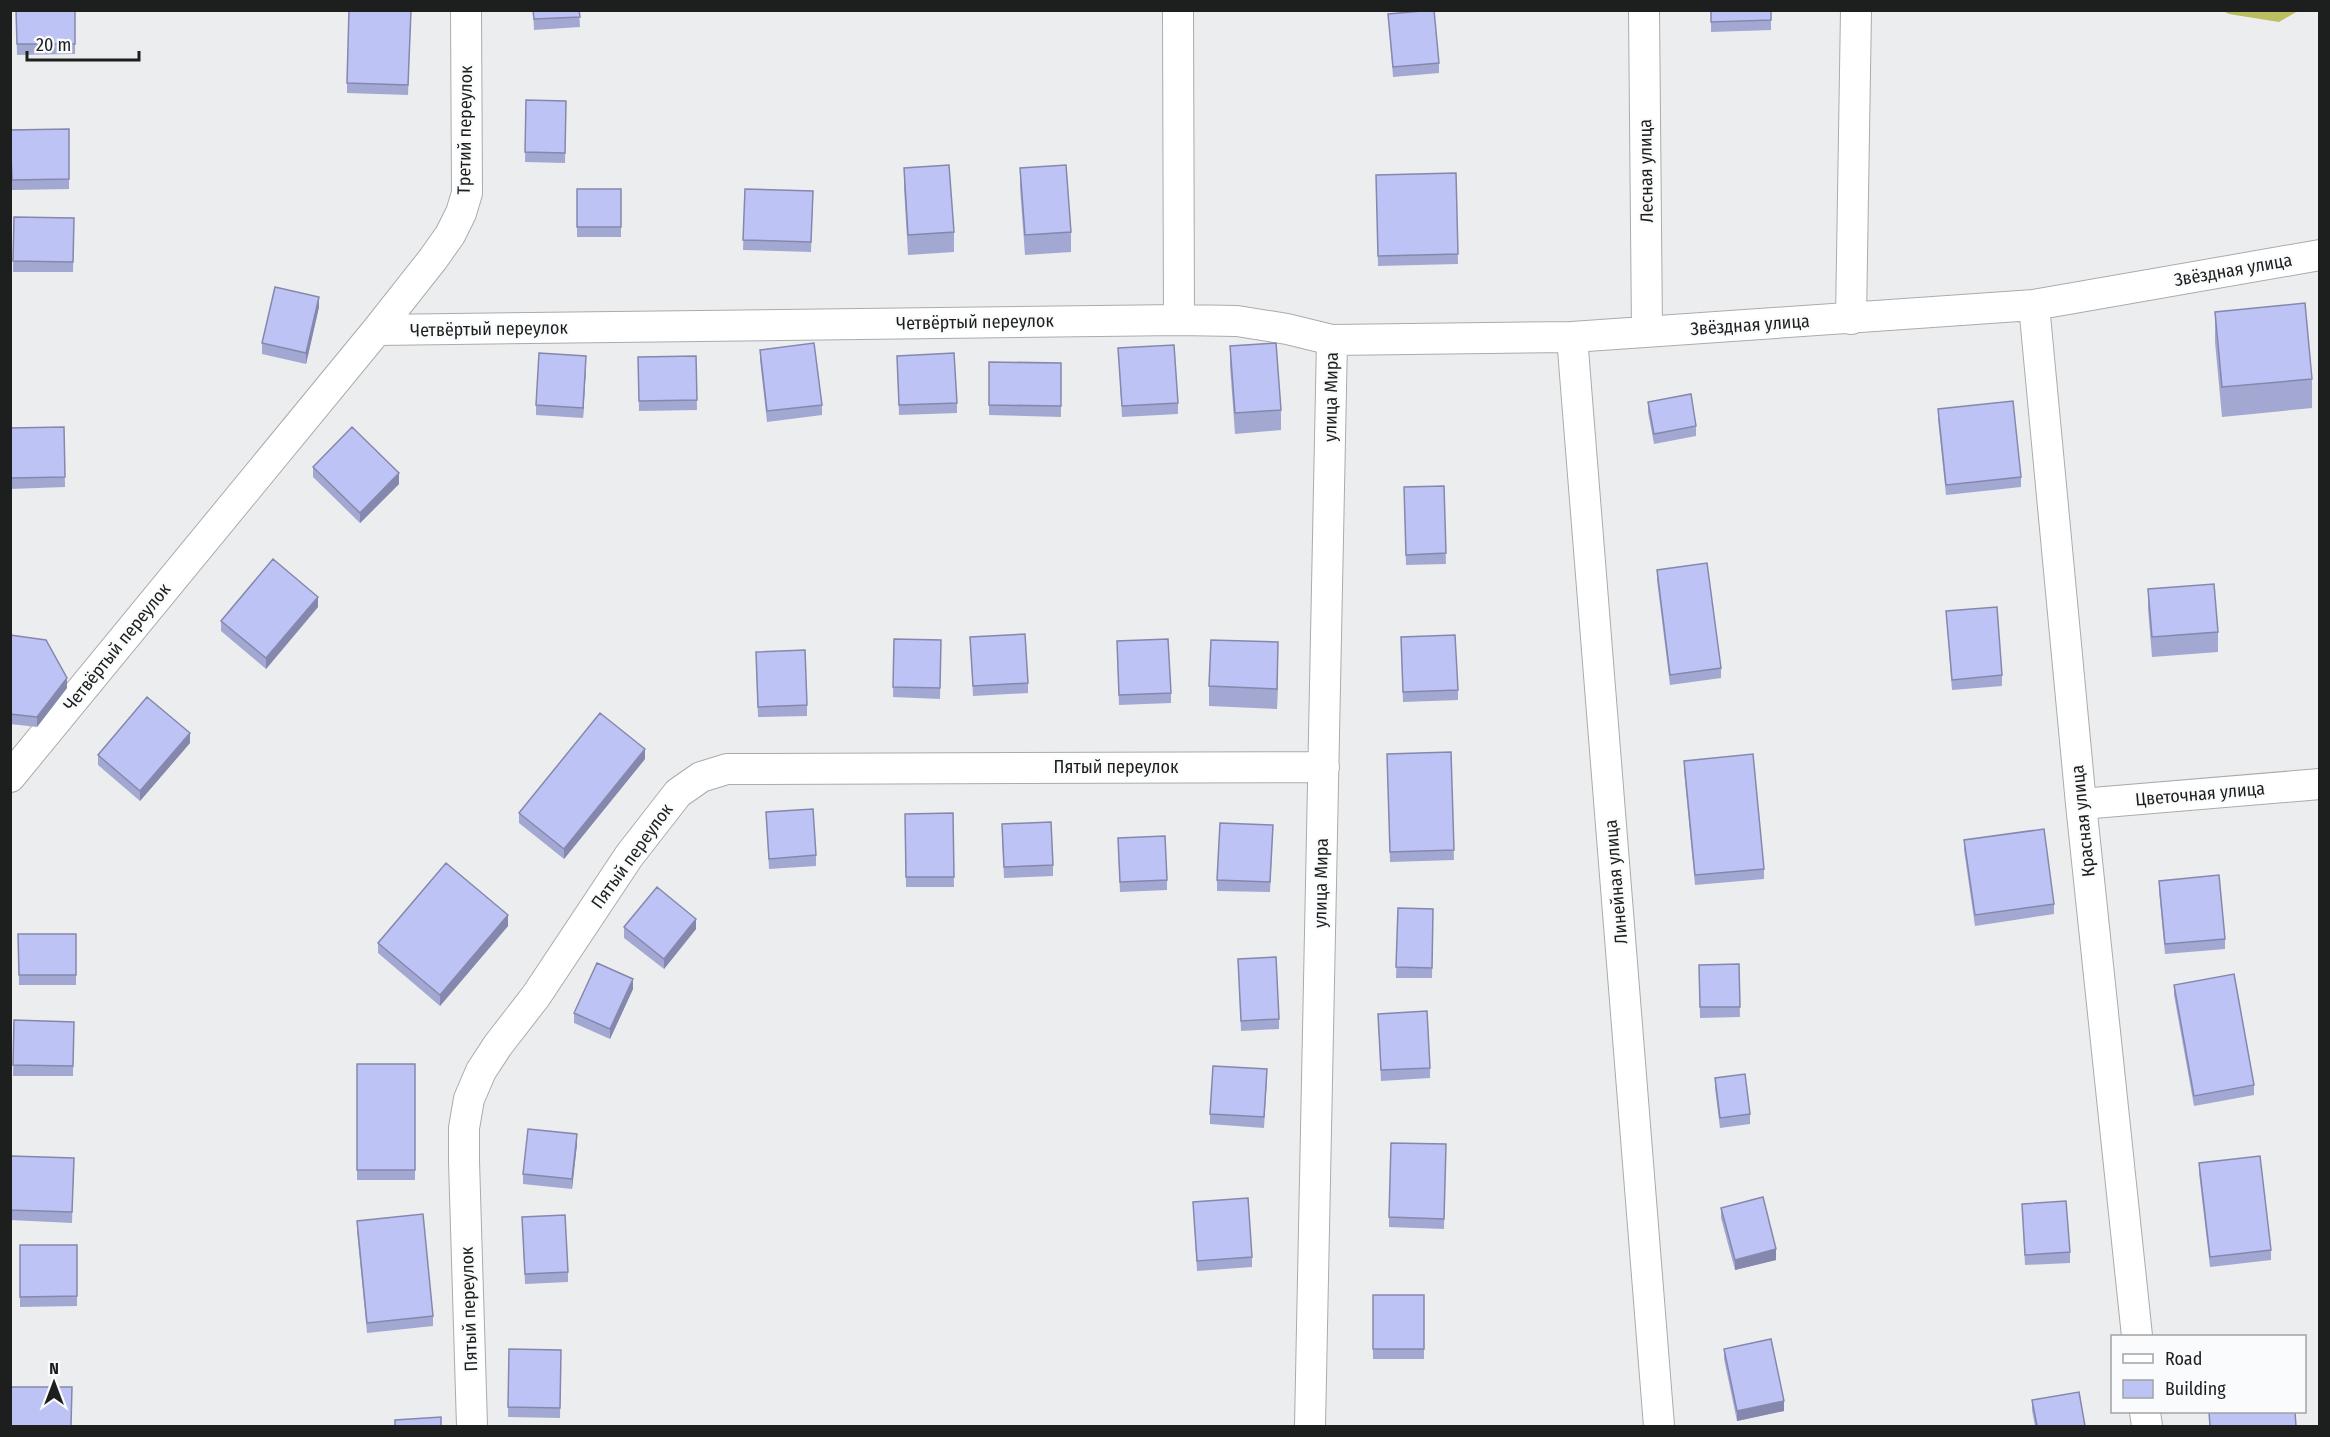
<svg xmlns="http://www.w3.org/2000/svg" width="2330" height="1437" font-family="'Fira Sans Condensed',sans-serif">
	<rect width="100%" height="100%" fill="#ecedef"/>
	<path fill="#bbbf61" d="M2223 11H2298L2279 22 2229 14Z"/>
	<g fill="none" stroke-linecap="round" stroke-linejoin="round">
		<defs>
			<path id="street" d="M1178 10 1179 320
				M1644 10 1647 332
				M2034 305 2081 804 2137 1336
				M1851 319 1856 10
				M377 330 1179 320 1237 321 1287 329 1332 340 1572 337 2034 305 2320 255
				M1572 337 1659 1426
				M10 777 377 330 433 259 450 235 461 213 467 193 466 10
				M2081 804 2320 784
				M2145 1412 2147 1426
				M472 1426 464 1161V1128L469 1099 481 1071 498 1045 536 996 629 856 678 793 701 777 727 769 1324 767
				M1310 1426 1332 340"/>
		</defs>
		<use href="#street" stroke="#aaabac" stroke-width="32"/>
		<use href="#street" stroke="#fff" stroke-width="30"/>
	</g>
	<path fill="#a3a8d3" d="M16 10H75V54L17 55Z
		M411 10 408 95 347 93V83Z
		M533 10H579L580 27 534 30Z
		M1711 10H1771V30L1711 32Z
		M1388 14 1439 63V73L1393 77Z
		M526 100 566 101 565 163 525 162Z
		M69 129V189L12 190 10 130Z
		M904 168 954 232V252L908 255 904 188Z
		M1020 168 1071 232V252L1025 255 1020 188Z
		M1456 173 1458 264 1378 266 1376 175Z
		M577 189H621V237H577Z
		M745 189 813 191 811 252 743 250Z
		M14 217 74 218 73 272H13Z
		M319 307 306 364 262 354V343Z
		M2215 312 2312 379V408L2222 417 2215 342Z
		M1230 346 1281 410V430L1235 434 1230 366Z
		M1118 348 1178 403V414L1122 417Z
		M760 350 822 405V415L767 422 760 360Z
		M696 356 697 410 639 411 638 357Z
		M897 356 957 403V413L899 415Z
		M989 362 1061 363V417L989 415Z
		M586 366 583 418 536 415V405Z
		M1648 402 1696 426V436L1654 444 1648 412Z
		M1938 409 2021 477V487L1946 495 1938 419Z
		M64 427 65 487 10 489V428Z
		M313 467 399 484 360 523 313 477Z
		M1444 486 1446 564 1406 565 1404 487Z
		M1657 570 1721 668V678L1670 685 1657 580Z
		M2148 589 2218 632V652L2152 657 2148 609Z
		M318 607 266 669 221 631V621Z
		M1946 611 2002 675V686L1952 690Z
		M10 635 67 688 37 727 10 724Z
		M970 637 1028 683V693L973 696Z
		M1401 637 1458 690V700L1403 702Z
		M894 639 941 640 940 699 893 697Z
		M1117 651 1171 693V703L1119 705Z
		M756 662 807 705V716L758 717Z
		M1278 662 1277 709 1209 706V686Z
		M190 743 140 801 98 765V755Z
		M1451 752 1454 860 1390 862 1387 754Z
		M645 759 564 859 519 823V813Z
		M1684 761 1764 869V879L1695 885 1684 771Z
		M766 812 816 855V866L769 869Z
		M953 813 954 887H906L905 814Z
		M1273 825 1270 892 1217 891V880Z
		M1002 834 1053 865V876L1004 878Z
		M1964 840 2054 904V914L1975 926 1964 850Z
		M1118 848 1167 880V890L1120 892Z
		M2159 881 2225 939V949L2165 954 2159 891Z
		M1398 908 1433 909 1432 978H1396Z
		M508 926 440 1006 378 953V943Z
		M624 927 696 929 664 969 624 938Z
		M18 934H76V985H19Z
		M1238 959 1279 1019V1029L1241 1031Z
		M1739 964 1740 1017 1700 1018 1699 965Z
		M2174 985 2254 1085V1095L2194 1106 2174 995Z
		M633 989 610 1039 574 1023V1013Z
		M1378 1014 1430 1068V1078L1381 1081Z
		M14 1020 74 1022 73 1076H13Z
		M357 1064H415V1180H357Z
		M1715 1078 1750 1114V1124L1720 1128 1715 1088Z
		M1267 1079 1264 1128 1210 1124V1114Z
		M577 1144 572 1189 523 1184V1174Z
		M1446 1144 1444 1229 1389 1227V1217Z
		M11 1156 74 1158 72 1223 10 1220Z
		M2199 1163 2271 1250V1260L2210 1267 2199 1173Z
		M1193 1202 1252 1257V1267L1197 1271Z
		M2022 1204 2070 1252V1263L2025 1265Z
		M1721 1208 1776 1260 1735 1270 1721 1218Z
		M522 1217 568 1272V1282L525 1284Z
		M357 1221 433 1316V1326L367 1333 357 1231Z
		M20 1245H77V1306L20 1307Z
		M1373 1295H1424V1359H1373Z
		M509 1349 561 1350 560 1418 508 1417Z
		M1724 1349 1784 1411 1737 1421 1724 1359Z
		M2032 1400 2085 1426H2035L2032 1410Z"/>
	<path fill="#8588ac" d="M319 297V307L306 364V353Z
		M586 356V366L583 418V408Z
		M399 473V484L360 523V513Z
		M318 597V607L266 669V658Z
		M1278 642V662L1277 709V689Z
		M67 678V688L37 727V717Z
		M190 733V743L140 801V791Z
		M645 749V759L564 859V849Z
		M508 915V926L440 1006V995Z
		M696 919V929L664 969V959Z
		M633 979V989L610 1039V1029Z
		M577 1134V1144L572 1189V1179Z
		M1776 1249V1260L1735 1270V1260Z
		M1784 1401V1411L1737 1421V1411Z"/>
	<path fill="#bec3f5" stroke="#8588ac" stroke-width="1.5" d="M16 10H75V44H17Z
		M349 10H411L408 85 347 83Z
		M533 10H579L580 17 534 19Z
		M1434 10 1439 63 1393 67 1388 14Z
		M1711 10H1771V20L1711 22Z
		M526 100 566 101 565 153 525 152Z
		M69 129V179L12 180 10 130Z
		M949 165 954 232 908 235 904 168Z
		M1066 165 1071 232 1025 235 1020 168Z
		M1456 173 1458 254 1378 256 1376 175Z
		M577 189H621V227H577Z
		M745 189 813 191 811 242 743 240Z
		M14 217 74 218 73 262 13 261Z
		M275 287 319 297 306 353 262 343Z
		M2305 303 2312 379 2222 387 2215 312Z
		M814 343 822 405 767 411 760 350Z
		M1276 343 1281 410 1235 413 1230 346Z
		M1174 345 1178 403 1122 406 1118 348Z
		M539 353 586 356 583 408 536 405Z
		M954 353 957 403 899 405 897 356Z
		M696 356 697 400 639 401 638 357Z
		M989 362 1061 363V406L989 405Z
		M1691 394 1696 426 1654 434 1648 402Z
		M2013 401 2021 477 1946 485 1938 409Z
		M64 427 65 477 10 478V428Z
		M352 427 399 473 360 513 313 467Z
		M1444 486 1446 553 1406 555 1404 487Z
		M273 559 318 597 266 658 221 621Z
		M1707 563 1721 668 1670 675 1657 570Z
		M2214 584 2218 632 2152 637 2148 589Z
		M1997 607 2002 675 1952 680 1946 611Z
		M1025 634 1028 683 973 686 970 637Z
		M10 635 46 640 67 678 37 717 10 714Z
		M1455 635 1458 690 1403 692 1401 637Z
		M894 639 941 640 940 688 893 687Z
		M1168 639 1171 693 1119 695 1117 641Z
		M1211 640 1278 642 1277 689 1209 686Z
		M805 650 807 705 758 707 756 652Z
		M147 697 190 733 140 791 98 755Z
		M600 713 645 749 564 849 519 813Z
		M1451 752 1454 850 1390 852 1387 754Z
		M1753 754 1764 869 1695 875 1684 761Z
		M813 809 816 855 769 859 766 812Z
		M953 813 954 877H906L905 814Z
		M1051 822 1053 865 1004 867 1002 824Z
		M1220 823 1273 825 1270 882 1217 880Z
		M2044 829 2054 904 1975 915 1964 840Z
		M1165 836 1167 880 1120 882 1118 838Z
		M446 863 508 915 440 995 378 943Z
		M2219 875 2225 939 2165 944 2159 881Z
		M657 887 696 919 664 959 624 927Z
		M1398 908 1433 909 1432 968 1396 967Z
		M18 934H76V975H19Z
		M1276 957 1279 1019 1241 1021 1238 959Z
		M597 963 633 979 610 1029 574 1013Z
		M1739 964 1740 1007H1700L1699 965Z
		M2234 974 2254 1085 2194 1096 2174 985Z
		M1427 1011 1430 1068 1381 1070 1378 1014Z
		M14 1020 74 1022 73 1066 13 1065Z
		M357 1064H415V1170H357Z
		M1213 1066 1267 1069 1264 1117 1210 1114Z
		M1745 1074 1750 1114 1720 1118 1715 1078Z
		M528 1129 577 1134 572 1179 523 1174Z
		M1391 1143 1446 1144 1444 1219 1389 1217Z
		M11 1156 74 1158 72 1212 10 1210Z
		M2260 1156 2271 1250 2210 1257 2199 1163Z
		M1763 1197 1776 1249 1735 1260 1721 1208Z
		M1248 1198 1252 1257 1197 1261 1193 1202Z
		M2066 1201 2070 1252 2025 1255 2022 1204Z
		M423 1214 433 1316 367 1323 357 1221Z
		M565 1215 568 1272 525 1274 522 1217Z
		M20 1245H77V1296L20 1297Z
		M1373 1295H1424V1349H1373Z
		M1771 1339 1784 1401 1737 1411 1724 1349Z
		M509 1349 561 1350 560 1408 508 1407Z
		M11 1387H72L71 1426H10Z
		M2079 1392 2085 1426H2037L2032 1400Z
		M2209 1412H2295L2296 1426H2210Z
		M441 1417V1426H395V1420Z"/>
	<g text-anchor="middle" stroke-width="4.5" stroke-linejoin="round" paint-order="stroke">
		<g font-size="18" fill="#1d1e1e" stroke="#fafbfc">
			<text transform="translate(465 130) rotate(-89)" y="6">Третий переулок</text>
			<text transform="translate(1646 171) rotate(-91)" y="6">Лесная улица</text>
			<text transform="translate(2233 270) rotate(-10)" y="6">Звёздная улица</text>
			<text transform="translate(975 322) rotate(-1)" y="6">Четвёртый переулок</text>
			<text transform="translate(1750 325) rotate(-4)" y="6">Звёздная улица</text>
			<text transform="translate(489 329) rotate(-1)" y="6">Четвёртый переулок</text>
			<text transform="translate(1331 397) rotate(-89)" y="6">улица Мира</text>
			<text transform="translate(117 647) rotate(-51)" y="6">Четвёртый переулок</text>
			<text x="1116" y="773">Пятый переулок</text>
			<text transform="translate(2200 794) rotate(-5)" y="6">Цветочная улица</text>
			<text transform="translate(2083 821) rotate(-96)" y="6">Красная улица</text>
			<text transform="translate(632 856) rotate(-54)" y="6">Пятый переулок</text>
			<text transform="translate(1616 882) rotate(-95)" y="6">Линейная улица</text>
			<text transform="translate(1321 883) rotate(-89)" y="6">улица Мира</text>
			<text transform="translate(469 1309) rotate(-92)" y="6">Пятый переулок</text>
		</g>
	</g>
	<rect width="2330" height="1437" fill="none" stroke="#1d1e1e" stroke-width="24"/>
	<rect x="2111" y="1335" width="195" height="78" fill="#fafbfc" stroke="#a2a3a3" stroke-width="1.5"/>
	<rect x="2123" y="1354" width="30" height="9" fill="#ffffff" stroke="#a2a3a3" stroke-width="1.5"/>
	<text x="2165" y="1365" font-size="18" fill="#1d1e1e">Road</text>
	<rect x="2123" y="1380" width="30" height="18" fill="#bec3f5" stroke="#a2a3a3" stroke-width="1.5"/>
	<text x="2165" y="1395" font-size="18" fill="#1d1e1e">Building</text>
	<g transform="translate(54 1383)" stroke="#fafbfc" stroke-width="4.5" paint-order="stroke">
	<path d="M0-4.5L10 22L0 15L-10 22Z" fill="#1d1e1e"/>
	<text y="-9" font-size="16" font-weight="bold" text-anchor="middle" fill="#1d1e1e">N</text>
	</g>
	<path d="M27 51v9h112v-9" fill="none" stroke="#1d1e1e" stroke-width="3"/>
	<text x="36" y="51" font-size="18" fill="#1d1e1e" stroke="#fafbfc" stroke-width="4.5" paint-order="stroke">20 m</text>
</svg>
